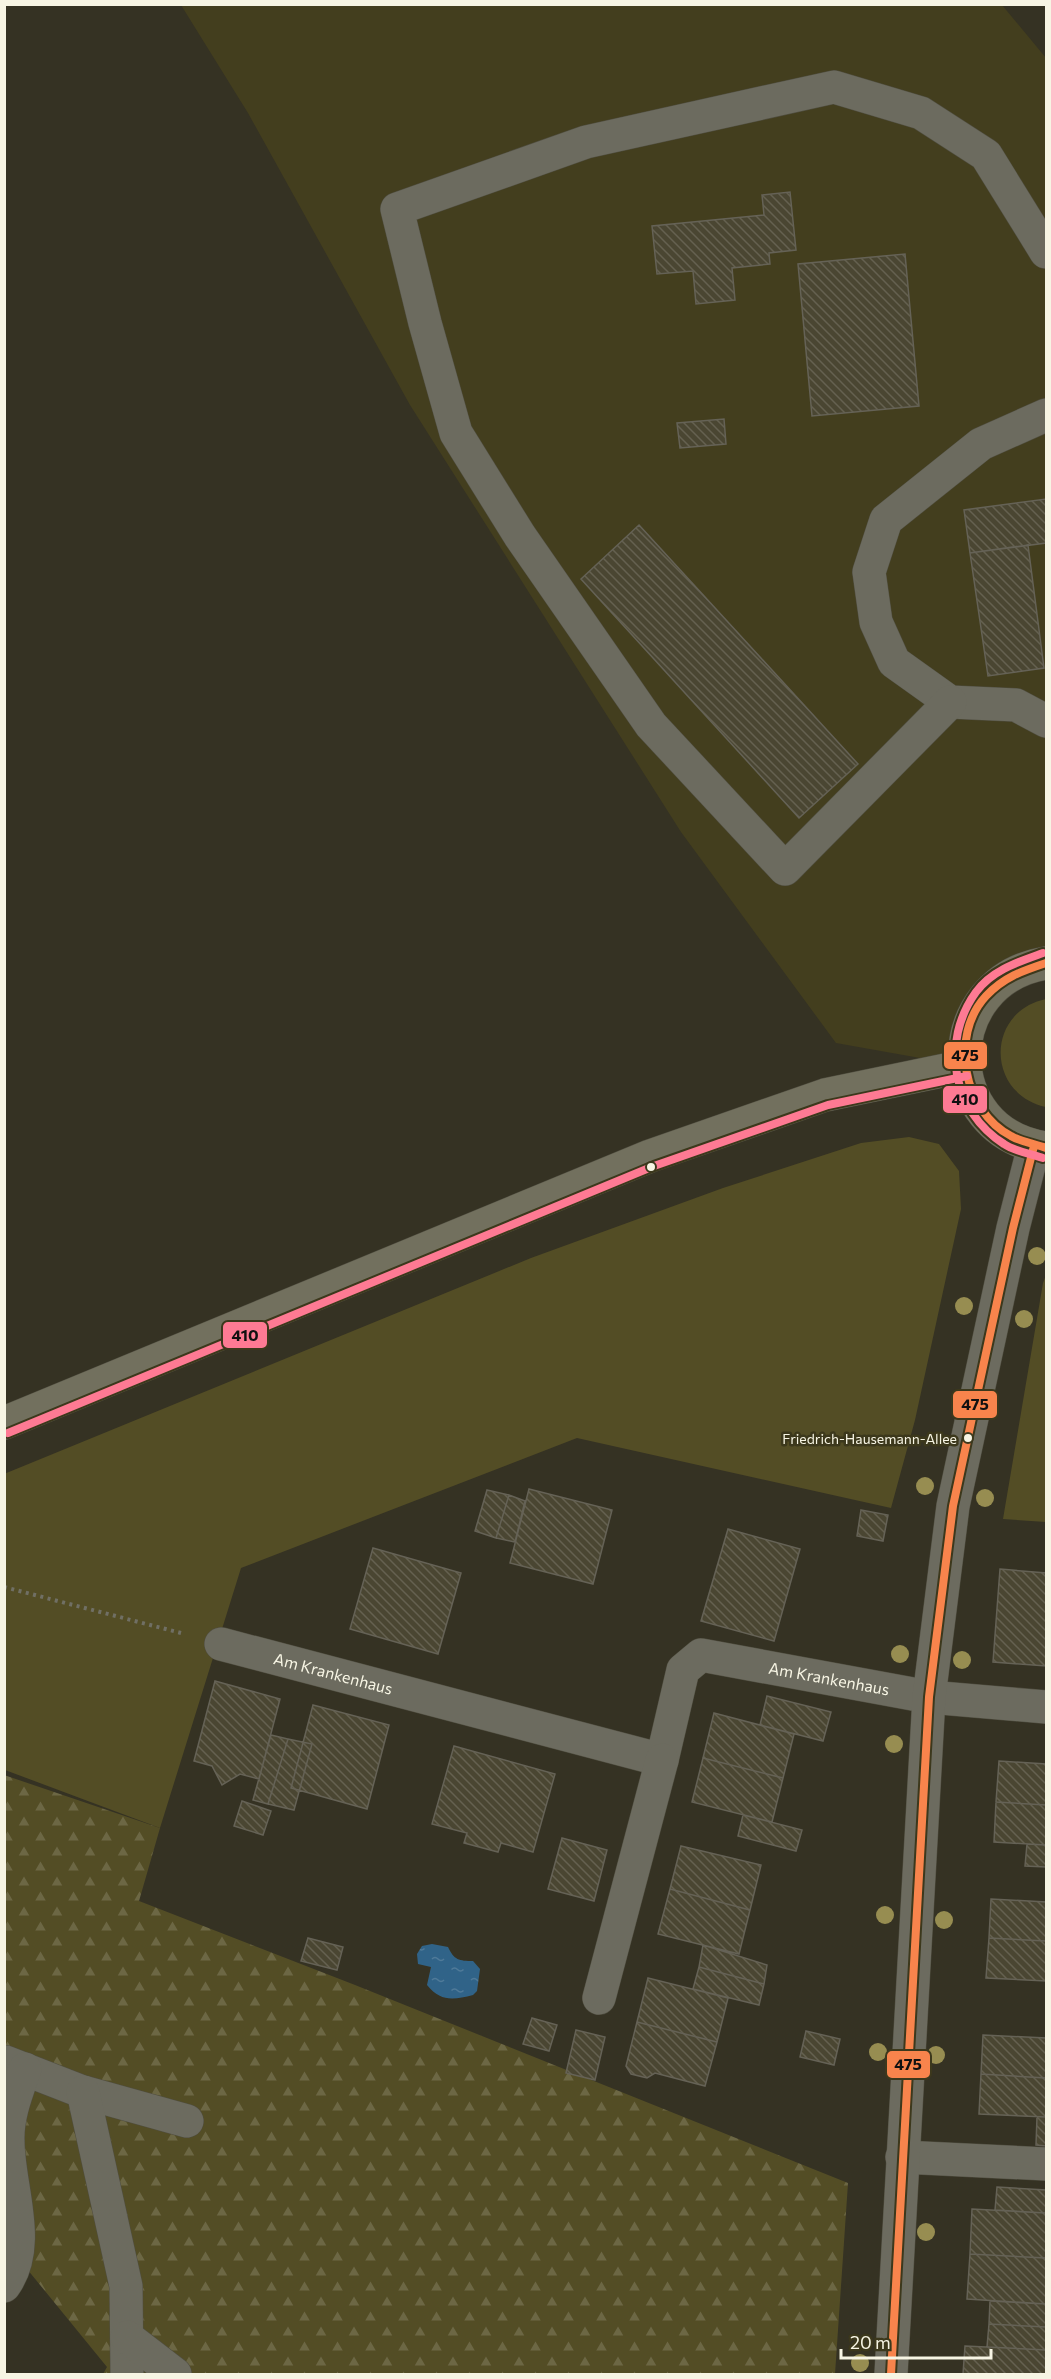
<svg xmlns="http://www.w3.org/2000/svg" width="1051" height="2379" font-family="Commissioner,sans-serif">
	<defs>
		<pattern id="forest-firs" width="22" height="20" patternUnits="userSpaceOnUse" patternTransform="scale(1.5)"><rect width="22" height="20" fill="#534d25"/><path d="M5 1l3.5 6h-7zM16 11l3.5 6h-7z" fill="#6c6744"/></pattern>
		<pattern id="water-ripples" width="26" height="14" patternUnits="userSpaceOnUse" patternTransform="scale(1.5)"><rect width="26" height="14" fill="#306388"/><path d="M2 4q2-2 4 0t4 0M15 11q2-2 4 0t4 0" fill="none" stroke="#4f7a99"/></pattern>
		<pattern id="building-back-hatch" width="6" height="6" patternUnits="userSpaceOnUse" patternTransform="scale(1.5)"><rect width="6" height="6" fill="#4a4632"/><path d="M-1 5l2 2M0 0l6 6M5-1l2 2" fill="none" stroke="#656150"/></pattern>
	</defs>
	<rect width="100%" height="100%" fill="#353223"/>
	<path fill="#433e1e" d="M181 5H1002L1046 58V963L1007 976 965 1066 836 1043 681 832 410 405 248 113Z"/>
	<path fill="#534d25" d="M1046 999V1107C986 1094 985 1012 1046 999Z
		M909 1137 939 1144 959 1171 961 1209 915 1420 891 1508 577 1438 241 1568 160 1828 5 1770 4 1474 531 1258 723 1188 861 1143Z
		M1046 1275V1522L1003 1519 1043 1283Z"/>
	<path fill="url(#forest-firs)" d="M4 1775 160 1828 139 1901 355 1985 848 2183 835 2374H103L107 2367 5 2242Z"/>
	<path fill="url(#water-ripples)" d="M432 1944 448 1947C454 1960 459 1961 473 1961L480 1969 477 1991 473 1995C453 2000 441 2002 427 1985L431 1967 418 1964 417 1954 422 1946Z"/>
	<path fill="url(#building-back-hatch)" stroke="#656256" stroke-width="1.5" d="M790 192 796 250 769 253 770 264 732 268 735 300 696 304 693 271 657 274 652 226 764 215 762 195Z
		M905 254 919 406 812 416 798 264Z
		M724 419 726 444 680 448 677 423Z
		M1046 499V543L970 553 964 510Z
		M639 525 858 764 799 818 581 579Z
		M1028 545 1044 668 988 676 970 553Z
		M529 1489 612 1510 593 1584 510 1563Z
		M487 1490 509 1495 496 1538 475 1531Z
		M509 1495 525 1501 515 1542 496 1538Z
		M861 1510 888 1515 883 1541 857 1536Z
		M728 1529 800 1549 774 1641 701 1621Z
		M373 1548 461 1573 438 1654 350 1629Z
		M1000 1569 1046 1573V1666L993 1662Z
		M215 1681 280 1699 259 1779 240 1774 222 1785 212 1766 194 1761Z
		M767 1696 831 1712 823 1741 760 1725Z
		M313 1705 389 1725 367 1809 291 1788Z
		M714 1713 794 1734 783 1778 703 1758Z
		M271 1735 288 1739 268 1804 253 1800Z
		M288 1739 312 1744 294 1810 268 1804Z
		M454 1746 555 1774 533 1852 501 1843 498 1852 464 1843 467 1833 432 1824Z
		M703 1758 783 1778 772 1822 692 1802Z
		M999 1761 1046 1764V1805L996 1802Z
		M242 1801 271 1811 263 1835 234 1826Z
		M996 1802 1046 1805V1845L994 1842Z
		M743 1815 802 1830 796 1851 738 1836Z
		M562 1838 607 1850 594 1901 548 1889Z
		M1027 1844 1046 1845V1867L1025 1866Z
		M681 1846 761 1865 750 1910 670 1889Z
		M670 1889 750 1910 739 1954 658 1934Z
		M991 1899 1046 1902V1941L989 1938Z
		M308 1938 343 1947 337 1970 301 1961Z
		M989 1938 1046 1941V1981L986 1978Z
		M703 1945 767 1965 764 1984 699 1967Z
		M699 1967 764 1984 759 2005 693 1989Z
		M648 1978 728 1998 717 2042 637 2022Z
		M532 2018 557 2025 549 2051 523 2044Z
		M637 2022 717 2042 705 2086 655 2073 647 2078 631 2074 626 2066Z
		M576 2030 605 2037 595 2080 566 2073Z
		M806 2031 840 2039 834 2065 800 2057Z
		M983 2035 1046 2038V2078L981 2074Z
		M981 2074 1046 2078V2117L979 2114Z
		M1037 2117H1046V2146L1036 2145Z
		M997 2187 1046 2190V2213L995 2210Z
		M972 2209 1046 2213V2258L970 2254Z
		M970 2254 1046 2258V2304L967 2299Z
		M990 2301 1046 2304V2327L989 2324Z
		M989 2324 1046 2327V2350L987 2347Z
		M965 2346 1046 2350V2374H963Z"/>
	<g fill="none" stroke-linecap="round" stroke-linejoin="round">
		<defs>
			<g id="minor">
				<path d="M1046 415 981 444 886 520 869 572 876 622 894 662 950 702 1016 705 1046 721"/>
				<path d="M950 702 785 869 651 725 520 536 456 433 425 323 397 209 586 142 834 87 921 113 986 155 1046 252"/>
				<path id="s1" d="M221 1644 662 1760 683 1670 701 1655 929 1697 1046 1707"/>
				<path d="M599 1998 662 1760"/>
				<path d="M6 2062 83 2092 187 2121"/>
				<path d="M83 2092 126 2286 127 2374"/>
				<path d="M902 2157 1046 2164"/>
				<path d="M4 2286C34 2245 8 2187 8 2141 7 2116 17 2092 25 2069"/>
				<path d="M127 2337 175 2374"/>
				<path d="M891 2374 929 1697 953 1506 1013 1228 1034 1146"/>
			</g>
			<path id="major" d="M1046 963C938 981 937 1132 1046 1148
				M4 1423 650 1156 825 1095 965 1066"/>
		</defs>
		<use href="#minor" stroke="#504e40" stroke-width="34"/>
		<use href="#major" stroke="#504e40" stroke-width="34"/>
		<path stroke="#706f64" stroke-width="4" stroke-dasharray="3 4.5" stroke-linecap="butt" d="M4 1587 181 1633"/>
		<use href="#minor" stroke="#6c6b5f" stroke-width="33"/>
		<use href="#major" stroke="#72705e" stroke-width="33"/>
		<defs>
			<path id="bus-1" d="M1046 963C1022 971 1004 977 986 996 949 1036 963 1111 1011 1136 1021 1142 1035 1144 1046 1148
				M891 2374 929 1697 953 1506 1013 1228 1034 1146"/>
			<path id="bus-2" d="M1043 953C1018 962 992 970 976 992 940 1042 952 1111 1004 1144 1014 1151 1031 1154 1043 1158
				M8 1433 654 1166 828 1105 967 1076"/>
		</defs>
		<use href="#bus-1" stroke="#3c381c" stroke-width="12"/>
		<use href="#bus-2" stroke="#3c381c" stroke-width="12"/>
		<use href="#bus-1" stroke="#f8844c" stroke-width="8"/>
		<use href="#bus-2" stroke="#fe7a93" stroke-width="8"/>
	</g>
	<g fill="#978d51">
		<circle cx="1037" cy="1256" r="9"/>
		<circle cx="964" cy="1306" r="9"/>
		<circle cx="1024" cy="1319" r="9"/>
		<circle cx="925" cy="1486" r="9"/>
		<circle cx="985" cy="1498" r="9"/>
		<circle cx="900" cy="1654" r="9"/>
		<circle cx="962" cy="1660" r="9"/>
		<circle cx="894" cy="1744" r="9"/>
		<circle cx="885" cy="1915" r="9"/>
		<circle cx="944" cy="1920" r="9"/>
		<circle cx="878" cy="2052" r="9"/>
		<circle cx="936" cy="2055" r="9"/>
		<circle cx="926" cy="2232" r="9"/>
		<circle cx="860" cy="2363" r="9"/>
	</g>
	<g fill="#f7f5e4" stroke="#3c381c" stroke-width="2">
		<circle cx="651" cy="1167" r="5"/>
		<circle cx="968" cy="1438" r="5"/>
	</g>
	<g text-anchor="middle" stroke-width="5" stroke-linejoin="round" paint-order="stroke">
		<g font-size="14" fill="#f7f5e4" stroke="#3c381c" text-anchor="end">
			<text x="957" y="1444">Friedrich-Hausemann-Allee</text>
		</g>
		<g font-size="16" fill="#f7f5e4" stroke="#3c381c">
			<text dy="6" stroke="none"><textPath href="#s1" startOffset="116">Am Krankenhaus</textPath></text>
			<text dy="6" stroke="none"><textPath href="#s1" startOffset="702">Am Krankenhaus</textPath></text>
		</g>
	</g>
	<g stroke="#3c381c" stroke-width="2">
		<rect x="943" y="1041" width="45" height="29" rx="6" fill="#f8844c"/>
		<rect x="942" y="1085" width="46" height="29" rx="6" fill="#fe7a93"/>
		<rect x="222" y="1321" width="46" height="28" rx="6" fill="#fe7a93"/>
		<rect x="952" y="1390" width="46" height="29" rx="6" fill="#f8844c"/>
		<rect x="886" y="2050" width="45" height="29" rx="6" fill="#f8844c"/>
	</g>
	<g font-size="16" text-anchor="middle" font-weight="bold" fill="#111">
		<text x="965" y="1061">475</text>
		<text x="965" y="1105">410</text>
		<text x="245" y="1341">410</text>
		<text x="975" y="1410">475</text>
		<text x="908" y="2070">475</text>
	</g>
	<rect width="1051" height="2379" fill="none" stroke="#f7f5e4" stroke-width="12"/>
	<path d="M841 2349v9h150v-9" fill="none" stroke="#f7f5e4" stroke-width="3"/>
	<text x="850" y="2349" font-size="18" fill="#f7f5e4" stroke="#3c381c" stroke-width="4.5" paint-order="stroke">20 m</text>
</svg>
